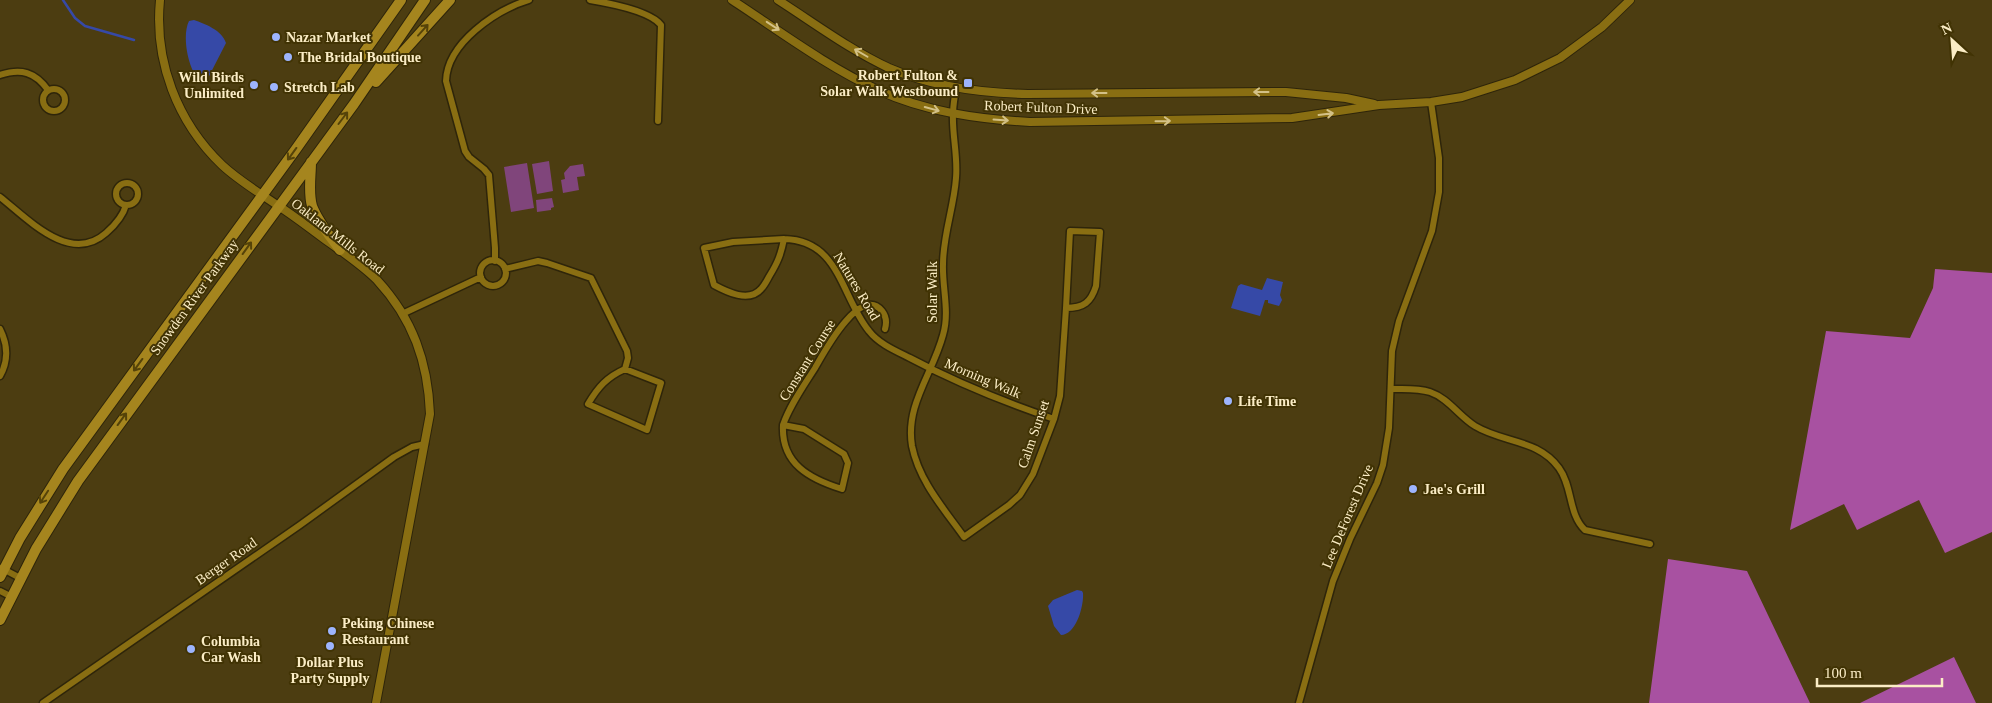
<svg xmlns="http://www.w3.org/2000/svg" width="1992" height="703" font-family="'Times New Roman',serif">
	<rect width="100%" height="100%" fill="#4c3d11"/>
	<path fill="#80457b" d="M549 161 553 191 537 194 532 164Z
		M527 163 534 208 511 212 504 167Z
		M583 164 585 176 577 177 579 190 563 193 561 180 565 179 564 173 570 166Z
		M552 198 554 207 551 208V210L537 212 536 200Z"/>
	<path fill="#a851a1" d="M1935 269 1992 273V532L1945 553 1919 500 1857 530 1844 504 1790 530 1826 331 1910 338 1933 288Z
		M1668 559 1747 571 1810 703H1649Z
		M1954 657 1976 703H1860Z"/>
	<path fill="#3649a7" d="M194 20C205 24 222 30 226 43L206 82 202 84C189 73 181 37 189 21Z
		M1267 278 1283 282 1280 295 1282 300 1279 306 1268 303V300H1265L1260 316 1231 308 1238 286 1241 284 1262 290Z
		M1077 590 1082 591 1083 593C1084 606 1076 635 1061 635L1054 626 1048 606 1053 600Z"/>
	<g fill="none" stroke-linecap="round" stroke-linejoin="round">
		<path stroke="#3649a7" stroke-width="2.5" d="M63 0 75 18 85 26 134 40"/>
		<defs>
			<path id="minor" d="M590 0C608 3 650 11 661 25L658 121
				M0 75C21 68 35 72 48 90
				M956 87C955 96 953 105 953 114 952 135 958 156 956 178 954 207 943 235 943 264 942 287 950 312 943 335 933 373 905 405 912 446 919 481 944 509 964 537L1009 505 1020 495 1033 474 1054 419 1060 396 1066 308C1084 308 1091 302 1096 286L1100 232 1070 231 1066 308
				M43 100a11 11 0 1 1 22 0a11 11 0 1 1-22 0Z
				M116 194a11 11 0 1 1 22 0a11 11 0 1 1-22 0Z
				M0 197C28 219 70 265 106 233 114 226 123 216 126 205
				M784 239 733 242 704 248 714 285C727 292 749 303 761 289 765 285 767 280 770 275 778 262 781 254 784 239 840 240 841 297 869 331 879 344 896 351 910 358 957 383 1004 402 1054 419
				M480 273a13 13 0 1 1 26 0a13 13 0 1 1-26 0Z
				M495 261V248L489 175 484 169 469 157 465 151 446 81C447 43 496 10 529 0
				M505 269 538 261 547 263 591 278 627 351 628 358 625 369C607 377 598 387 588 404L647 430 661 383 625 369
				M402 314 481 277
				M0 329C8 345 9 360 0 376
				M1392 389C1404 389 1418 388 1430 392 1448 398 1459 416 1475 426 1503 443 1538 439 1559 468 1573 487 1568 514 1585 530L1650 544
				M783 425C781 464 810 479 842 489L848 463 844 454 804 429 783 425C790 405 803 387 815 368 823 354 860 284 882 311 886 316 887 322 885 329
				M1 568 22 579
				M0 591 12 597
				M43 703 300 525 394 457 412 447 425 444
				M1299 703 1333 581 1350 539 1377 483 1383 465 1389 428 1392 351 1399 321 1432 231 1439 192V158L1431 102"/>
			<path id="tertiary" d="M160 0C154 61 177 122 222 165 238 180 258 192 277 205 293 215 308 227 323 238 341 251 361 264 377 280 413 319 428 362 430 414L376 703
				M732 0C778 30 829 68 878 90 926 112 978 119 1030 122L1292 118 1379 105 1431 102 1462 97 1515 80 1560 58 1602 27 1630 0
				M778 0C814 23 850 50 889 68 933 87 980 93 1028 94L1286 92 1346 98 1374 104"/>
			<path id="primary" d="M376 82 450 0
				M311 162C311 176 308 192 312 206 318 222 330 236 340 250
				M0 577 20 538 63 469 296 149 401 0
				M0 620 36 549 78 481 354 104 425 0"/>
		</defs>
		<use href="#minor" stroke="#2e250a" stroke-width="9"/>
		<use href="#tertiary" stroke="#2e250a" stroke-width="10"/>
		<use href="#primary" stroke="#2e250a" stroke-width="12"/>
		<use href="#minor" stroke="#896e12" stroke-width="6"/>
		<use href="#tertiary" stroke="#896e12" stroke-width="8"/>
		<use href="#primary" stroke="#a5851e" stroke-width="10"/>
	</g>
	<defs><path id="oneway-shaft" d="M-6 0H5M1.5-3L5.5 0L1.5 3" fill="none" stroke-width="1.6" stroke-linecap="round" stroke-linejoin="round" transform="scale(1.25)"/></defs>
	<g stroke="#d3c187">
		<use href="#oneway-shaft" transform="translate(773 26) rotate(33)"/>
		<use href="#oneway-shaft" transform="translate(861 53) rotate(-150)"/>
		<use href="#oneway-shaft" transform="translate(1261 92) rotate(-180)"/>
		<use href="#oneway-shaft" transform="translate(1099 93) rotate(180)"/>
		<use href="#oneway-shaft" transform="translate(932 109) rotate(15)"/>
		<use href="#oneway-shaft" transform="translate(1326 114) rotate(-7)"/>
		<use href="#oneway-shaft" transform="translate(1001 120) rotate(4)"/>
		<use href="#oneway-shaft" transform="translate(1163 121) rotate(-1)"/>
	</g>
	<g stroke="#554309">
		<use href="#oneway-shaft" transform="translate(423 30) rotate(-48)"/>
		<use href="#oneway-shaft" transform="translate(343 118) rotate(-53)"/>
		<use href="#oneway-shaft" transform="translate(292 154) rotate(126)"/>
		<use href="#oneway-shaft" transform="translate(247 248) rotate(-54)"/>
		<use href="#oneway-shaft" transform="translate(138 365) rotate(126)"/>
		<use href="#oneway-shaft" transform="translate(122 419) rotate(-54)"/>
		<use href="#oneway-shaft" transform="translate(44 497) rotate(123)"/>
	</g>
	<g fill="#9db4fd" stroke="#413304" stroke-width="2">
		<circle cx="276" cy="37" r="5"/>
		<circle cx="288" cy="57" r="5"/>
		<rect x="963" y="78" width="10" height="10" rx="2.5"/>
		<circle cx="254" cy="85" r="5"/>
		<circle cx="274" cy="87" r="5"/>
		<circle cx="1228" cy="401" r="5"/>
		<circle cx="1413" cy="489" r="5"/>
		<circle cx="332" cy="631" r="5"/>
		<circle cx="330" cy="646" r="5"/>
		<circle cx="191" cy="649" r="5"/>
	</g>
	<g text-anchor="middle" stroke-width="4" stroke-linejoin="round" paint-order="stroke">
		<g font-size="14" font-weight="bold" fill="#fbedc6" stroke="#413304" text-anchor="start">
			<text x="286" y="42">Nazar Market</text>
			<text x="298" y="62">The Bridal Boutique</text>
			<text x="958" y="80" text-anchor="end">Robert Fulton &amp;<tspan x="958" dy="16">Solar Walk Westbound</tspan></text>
			<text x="244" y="82" text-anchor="end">Wild Birds<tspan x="244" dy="16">Unlimited</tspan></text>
			<text x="284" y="92">Stretch Lab</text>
			<text x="1238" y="406">Life Time</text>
			<text x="1423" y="494">Jae's Grill</text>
			<text x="342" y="628">Peking Chinese<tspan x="342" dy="16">Restaurant</tspan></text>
			<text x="201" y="646">Columbia<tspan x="201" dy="16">Car Wash</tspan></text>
			<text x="330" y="667" text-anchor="middle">Dollar Plus<tspan x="330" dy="16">Party Supply</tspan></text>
		</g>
		<g font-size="14" fill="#fbedc6" stroke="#413304">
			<text transform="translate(1041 107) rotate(2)" y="5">Robert Fulton Drive</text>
			<text transform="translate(338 236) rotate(38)" y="5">Oakland Mills Road</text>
			<text transform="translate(857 286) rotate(59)" y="5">Natures Road</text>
			<text transform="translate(932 292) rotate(-90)" y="5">Solar Walk</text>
			<text transform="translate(194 297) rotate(-54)" y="5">Snowden River Parkway</text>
			<text transform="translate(807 360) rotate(-58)" y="5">Constant Course</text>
			<text transform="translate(983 378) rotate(23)" y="5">Morning Walk</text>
			<text transform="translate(1033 434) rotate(-71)" y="5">Calm Sunset</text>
			<text transform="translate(1347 516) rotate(-67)" y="5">Lee DeForest Drive</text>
			<text transform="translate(226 561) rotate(-35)" y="5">Berger Road</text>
		</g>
	</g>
	<g transform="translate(1952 40) rotate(334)" stroke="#413304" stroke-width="4" paint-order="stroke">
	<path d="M0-4L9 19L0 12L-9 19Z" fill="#fbedc6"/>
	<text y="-8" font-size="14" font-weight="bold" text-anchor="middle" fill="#fbedc6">N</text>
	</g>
	<path d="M1817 678v8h125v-8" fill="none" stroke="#fbedc6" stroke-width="2.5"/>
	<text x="1824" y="678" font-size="15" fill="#fbedc6" stroke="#413304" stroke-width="4" paint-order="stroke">100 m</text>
</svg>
